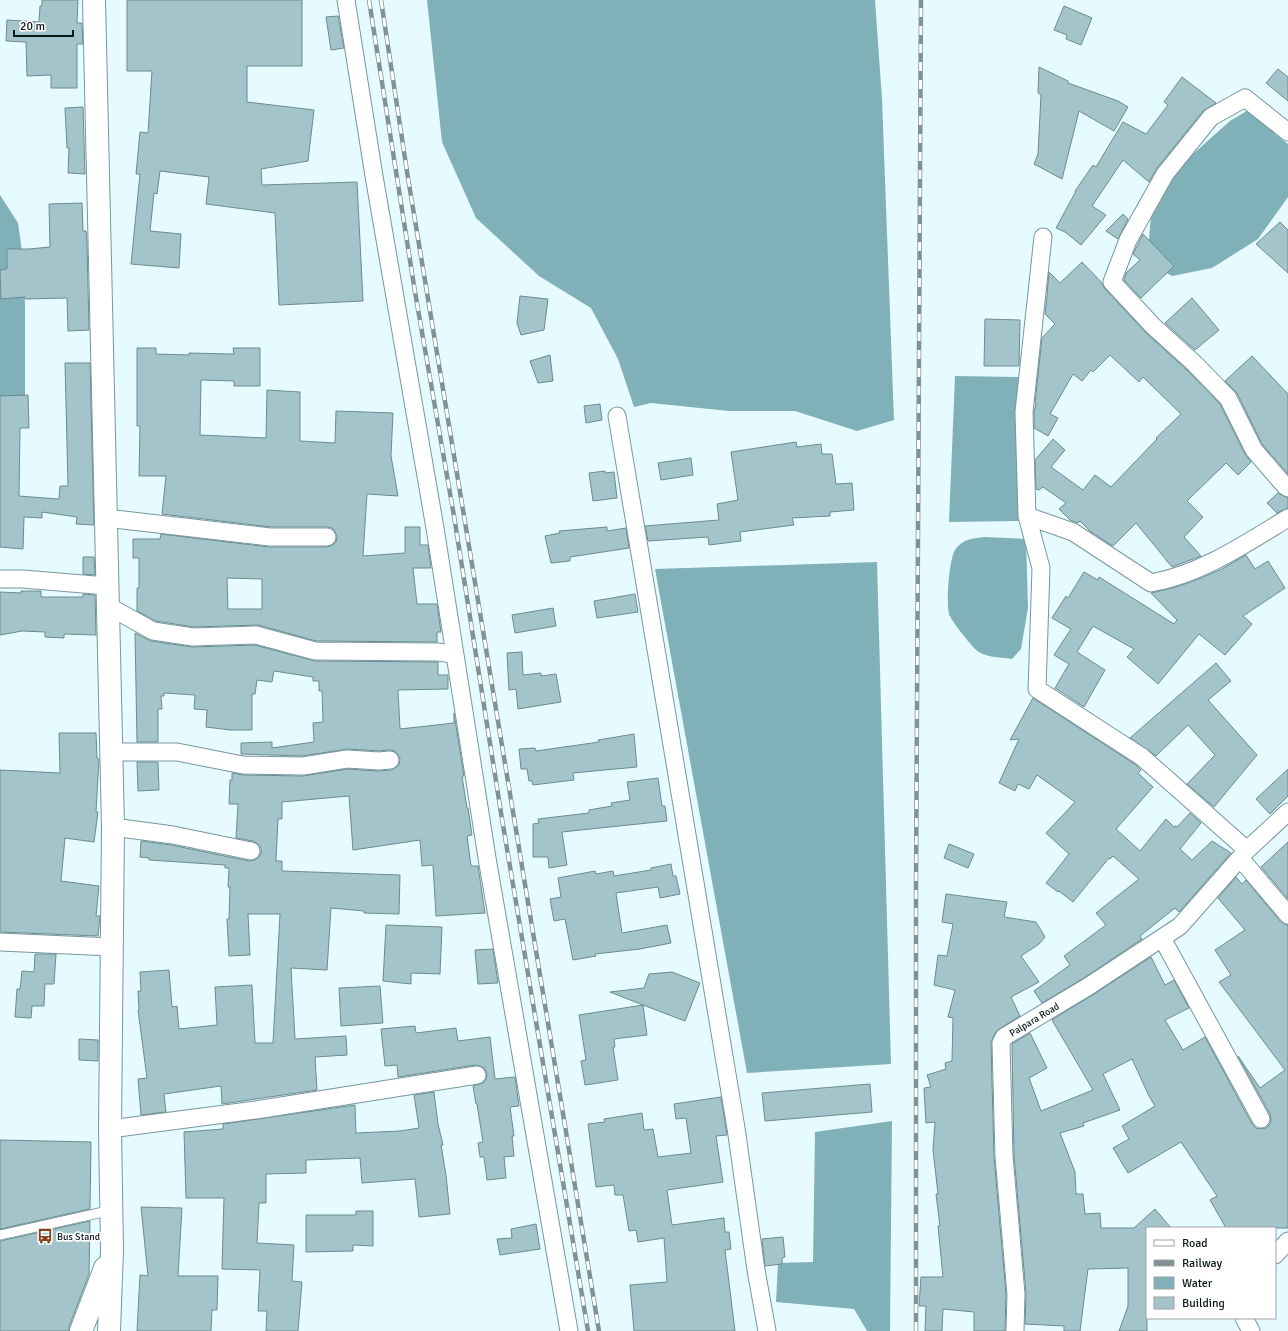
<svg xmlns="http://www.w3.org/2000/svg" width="1288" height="1331" font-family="Signika,sans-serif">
	<rect width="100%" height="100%" fill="#e6fbff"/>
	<path fill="#80b0b8" d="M427 0H875L882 99 894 420 857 431 795 411H729L651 403 634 407 618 359 591 308 539 276 476 218 442 142Z
		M1250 109 1276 135 1288 144V197L1258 239 1212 268 1172 276 1155 266 1149 239 1151 215 1162 191 1184 162 1230 121Z
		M0 195 18 223 22 251 25 305V396L0 420Z
		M955 376 1022 377 1024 521 949 522Z
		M985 537 1026 539 1028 608 1021 649 1012 659C1001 657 988 658 979 652 974 650 950 619 949 614 946 602 949 560 955 550 962 539 974 538 985 537Z
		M877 562 891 1064 747 1073 655 569Z
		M892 1121 890 1331H867L854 1309 776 1302 778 1263 813 1262 815 1132Z"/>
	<path fill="#a2c4ca" stroke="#6b8b91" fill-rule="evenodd" d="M42 0H78L77 23H82L83 44H77V88H51V75L27 76 26 42 6 41 7 20 39 22 40 6H42Z
		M127 0H302V66H247V102L314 110 308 161 261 169 262 185 357 182 363 301 279 305 275 213 206 204 209 177 160 171 157 194 154 193 150 231 181 234 179 268 131 264 140 174H136L140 132 148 133 152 71H127Z
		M1064 6 1092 18 1081 45 1066 39 1067 35 1054 30Z
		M338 16 344 48 331 50 326 17Z
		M1039 67 1068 81V83L1118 101 1128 107 1114 131 1079 111 1062 179 1034 164 1038 154 1041 95 1038 93Z
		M1278 69 1288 77V101L1266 83Z
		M1182 77 1216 103 1203 111 1157 168 1149 182 1123 160 1092 206 1106 215 1081 245 1065 232 1056 228 1076 191H1075L1093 165 1096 167 1123 122 1146 134 1168 105 1164 102Z
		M83 107 85 174 68 173 69 148H67L65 108Z
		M82 203 83 231H86L87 243 89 330 68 331 67 298 25 299V297L1 299 0 270 7 269V249H29L50 247 49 204Z
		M1123 214 1128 219 1118 239 1106 231Z
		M1280 222 1288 230V273L1256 244Z
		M1143 234 1174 266 1141 298 1124 280 1126 273 1140 260 1133 254Z
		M1082 262 1102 283 1105 289 1146 333 1188 371 1220 404 1245 454 1251 462 1238 475 1226 463 1187 501 1203 517 1184 537 1201 556 1172 567 1136 523 1113 546 1091 532 1080 521 1078 523 1070 520 1059 509 1066 503 1043 487 1039 490 1036 489 1035 460 1053 439 1065 450 1051 467 1083 490 1095 475 1111 487 1157 439 1156 438 1181 414 1143 377 1139 382 1110 355 1093 372 1091 370 1082 381 1073 374 1050 414 1058 418 1048 436 1034 428V412L1036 404 1035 403 1042 338 1055 324 1045 314 1047 296 1048 294H1047L1049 272 1060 283Z
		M520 296 548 299 544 330 521 335 517 323Z
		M1192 298 1219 330 1195 350 1165 323Z
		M985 319 1020 320 1019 366H984Z
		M137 348H156V354L189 355V353L234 354 233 348H260V386H234V381L201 380 200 435 266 438 267 390 300 392V441L335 443 336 411 393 413 391 456 398 496 367 494 363 556 405 553V527H420V545H428L431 568H413L417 604H437L441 632H437V642L316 641 258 625 194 627 156 621 137 611V588H139V558H133V539H160L161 534 269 547H327L332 545 336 542 337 537 335 532 332 528 327 527H271L162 514 166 476H139L140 426H137ZM227 578 262 579V609H228Z
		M550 355 553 381 538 383 530 361Z
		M1252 356 1288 394V474L1262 444 1237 393 1225 381Z
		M65 363H90L94 525 76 524 77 517 42 512V518L24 517 23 549 0 547V396L28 395 29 428H20L19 496 59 499 60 486H68Z
		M600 404 602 420 586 423 584 406Z
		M796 442 797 447 821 444 822 454H832L836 484 852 483 854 510 830 512V516L792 518 794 525 740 532 741 541 709 545 708 537 648 541 645 526 719 520 717 504 738 500 731 452Z
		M691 458 693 475 661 480 658 463Z
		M605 471V473L614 472 617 498 593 501 589 473Z
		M1278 493 1288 498V508L1277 513 1267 503Z
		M607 527V531L626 528 629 548 570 557V561L551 563 545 536 560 533 559 531Z
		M1246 555 1255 569 1268 561 1285 588 1243 616 1252 624 1225 655 1199 634 1158 684 1127 657 1134 649 1093 626 1077 652 1105 670 1084 707 1055 688 1069 664 1054 655 1071 629 1052 618 1066 596 1068 598 1084 572 1098 580 1099 577 1174 624 1177 620 1151 593 1172 588 1191 582 1222 569Z
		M83 557H94L95 575 83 574Z
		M21 591H41V597H83V594L95 595 96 635 64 634V638L45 637V632L22 631 0 635V592L21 593Z
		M635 594 638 612 597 618 594 601Z
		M553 608 556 626 515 633 512 615Z
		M135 633 151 641 192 647 255 645 315 661 438 662V675H448V689L398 690 400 729 454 723V713L464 776H462L467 808H468L472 835 467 836 471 866H478L485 913 436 916 433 865 422 866 420 840 353 850 349 796 282 802V819H278L276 861H282V871L400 875 399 914 364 913V911L331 908 327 970 291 968 295 1039 346 1036 347 1055 315 1057 317 1090 222 1104 221 1086 164 1094 166 1112 141 1115 138 1079 147 1078 138 1010H139L138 991H141L140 972 169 970 172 1007 177 1006 179 1029 217 1025 215 987 252 985 255 1043H273L280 914H248L250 955 229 956 227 919H229L230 887H228L229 868H225V865L149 860V858L140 857 141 841 171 845 249 861 255 860 259 857 261 853V848L258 844 253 841 236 838 238 804H229L230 780H232V773L243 775 303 776 347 769 378 771 391 770 395 768 399 765 400 759 398 755 395 751 389 750 379 751 348 749 302 756 241 754V743L272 742V748L314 742 313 723 323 722 322 691H319V681H313V677L274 671 272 682 257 680 255 694H252V730H230L206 727 207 710 194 709 195 695 164 693V696H161L162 709H158V742H137Z
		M522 652 523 675 541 673V676L556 674 561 702 518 709 516 689 509 690 507 653Z
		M1216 663 1231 681 1208 700 1257 755 1214 807 1187 784 1215 755 1188 725 1156 756 1130 738Z
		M1033 698 1136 765 1141 770 1138 773 1153 787 1116 829 1140 851 1166 819 1174 827 1175 826 1177 827 1190 813 1201 823 1180 849 1192 860 1212 841 1231 853 1179 912 1175 908 1140 936 1142 939 1084 978 1042 1003 1034 991 1070 965 1064 956 1106 925 1096 913 1139 879 1113 856 1110 859 1109 858 1073 902 1059 891 1058 892 1046 883 1069 854 1046 833 1075 802 1037 775 1029 789 1018 784 1015 791 999 783 1019 739 1010 740Z
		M59 733H96L97 758 99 759 96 812H98L94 842 65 838 61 881 99 886 96 916H100L98 936 0 932V770L60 773Z
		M634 734 637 767 573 773 574 780 533 785 532 781H529L527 769H521L519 749 535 748 536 751 599 742 598 740Z
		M137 762H158L159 790 138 791Z
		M1288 769V796L1270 814 1256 799Z
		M658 778 662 806H665L667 821 562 832 567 865 549 868 548 857H533V824L539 823 538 819 589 813V810L612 806 611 803 630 800 627 782Z
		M1288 842V899L1261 867Z
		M949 844 974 854 968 868 944 858Z
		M671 864 673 876H676L680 894 660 898 658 887 616 893 622 933 667 925 671 943 640 949 595 954 596 956 573 960 565 919 554 921 550 899 561 897 558 878 595 871 596 874 613 871 614 876 651 870V868Z
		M1236 877 1242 884 1246 880 1280 921 1284 924 1288 925V1228H1226L1210 1200 1217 1196 1181 1142 1128 1173 1113 1148 1129 1139 1122 1126 1155 1106 1149 1096 1132 1059 1103 1074 1120 1110 1083 1123 1084 1126 1060 1133 1075 1172 1076 1194H1083L1085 1214 1100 1213 1101 1228H1134L1155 1209 1171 1228H1147V1331H1119L1128 1306V1268L1088 1269 1080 1331H1064V1326L1025 1324 1026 1293 1014 1155 1012 1044 1030 1033 1047 1068 1029 1078 1041 1111 1093 1090 1052 1020 1094 994 1151 957 1165 985 1174 980 1189 1008 1165 1020 1183 1050 1205 1037 1252 1124 1256 1128 1261 1129 1266 1128 1270 1124 1271 1119 1270 1114 1238 1056 1260 1088 1285 1070 1219 982 1231 975 1215 950 1245 930 1218 898Z
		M946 894 1007 902 1004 917 1036 922 1045 937 1039 944 1021 956 1039 982 1011 997 1020 1016 999 1029 995 1033 991 1043 994 1157 1006 1294 1005 1331H974V1312L943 1309 942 1331H925L926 1306H919L921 1277H943L938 1226H940L936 1194H938L933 1150 935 1122 926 1123 924 1088 931 1087 927 1075 946 1069 945 1063 952 1061 953 1018 948 1017 955 990 934 985 938 955 947 956 953 924 942 922Z
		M386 925 442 927 440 974 411 973V984L383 981Z
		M493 949 498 983 478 984 475 950Z
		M35 954H56L54 984H45L44 1006H32L31 1018 15 1017 17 989H20L22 971 34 972Z
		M672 972 700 983 685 1021 643 1005 647 1035 614 1039 615 1047H613L618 1080 585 1085 581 1061 586 1060 579 1015 643 1005 610 992 644 988 649 974Z
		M380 986 383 1023 341 1026 339 988Z
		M415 1026 416 1033 456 1028 458 1041 490 1037 495 1079 515 1077 519 1106 510 1107 514 1136H512L514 1156 504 1157 506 1178 487 1180 484 1157H480L478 1143 483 1142 477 1104H476L473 1086 483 1083 486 1079 487 1073 484 1068 480 1066 475 1065 398 1077 397 1065 385 1066 381 1029Z
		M79 1039 98 1040V1061L79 1060Z
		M870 1084 872 1112 765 1121 762 1093Z
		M434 1092 438 1124 443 1145H441L446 1175 450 1214 419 1217 415 1179 362 1183 360 1158 306 1160V1173L266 1174V1203H259L257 1243 294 1245 292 1281 302 1282 298 1331H266L267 1311H258L260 1270 222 1269 224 1198H186L184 1132 223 1129V1124L355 1105 356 1133 400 1131 419 1128 414 1095Z
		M721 1097 727 1135 716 1136 723 1182 667 1190 672 1225 724 1218 725 1232H729L731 1249 725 1250 735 1331H634L630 1285 667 1282 664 1238 638 1242 636 1230 629 1231 623 1195H615L614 1185 596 1187 588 1124 605 1122 604 1119 642 1113 644 1130 653 1129 658 1157 691 1153 686 1118 676 1119 674 1104Z
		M0 1140 91 1142 90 1209 0 1229Z
		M141 1207 182 1208 178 1276H218L217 1310H212L211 1331H137L140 1275 148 1276Z
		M356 1211H373V1246L353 1245V1251L306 1252V1215H356Z
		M90 1221 89 1274 69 1327V1331H0V1241Z
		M536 1224 540 1249 500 1255 497 1239 512 1238 511 1229Z
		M783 1237 785 1257 782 1258V1264L765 1266 762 1239Z"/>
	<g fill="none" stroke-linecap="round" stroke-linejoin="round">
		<defs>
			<path id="lane" d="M0 1235 112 1210"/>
			<path id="street" d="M346 0 374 176 435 528 488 864 569 1331
				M1288 132 1245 98 1211 117 1165 174 1128 240 1112 282 1153 326 1195 364 1228 398 1254 450 1285 486 1288 488
				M1043 237 1024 412 1027 516 1041 568 1037 689 1142 757 1247 850
				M617 416 736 1128 756 1270 767 1331
				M1027 516 1073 532 1151 583C1201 574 1245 544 1288 518
				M106 518 270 537H327
				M0 579H23L107 586
				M108 606 153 631 193 637 256 635 315 651 437 652 454 654
				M111 752H177L243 765 303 766 347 759 379 761 390 760
				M113 827 173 835 251 851
				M1240 858 1288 915
				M1162 938 1261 1119
				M0 942 112 947
				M110 1129 256 1110 477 1075
				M1275 1255 1288 1241
				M1244 1318 1251 1331
				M1015 1331 1016 1294 1004 1156 1001 1043 1004 1037 1089 986 1180 926 1247 850 1288 812"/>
			<path id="secondary" d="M94 0 113 827 110 1129 112 1250 109 1331
				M81 1331 105 1268"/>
		</defs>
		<use href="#lane" stroke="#77979d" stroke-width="11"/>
		<use href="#street" stroke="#77979d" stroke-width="19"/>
		<use href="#secondary" stroke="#77979d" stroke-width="24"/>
		<use href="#lane" stroke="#fff" stroke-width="9"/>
		<use href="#street" stroke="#fff" stroke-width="17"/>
		<use href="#secondary" stroke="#fff" stroke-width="22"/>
		<defs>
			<path id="rail" d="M369 0 415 292 454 516 502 819 588 1331
				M381 0 408 178 599 1331
				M916 1331V888L921 0"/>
		</defs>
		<use href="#rail" stroke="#819295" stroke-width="4.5"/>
		<use href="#rail" stroke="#fff" stroke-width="3" stroke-dasharray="9" stroke-linecap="butt"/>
	</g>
	<defs>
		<symbol id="bus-bare" viewBox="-9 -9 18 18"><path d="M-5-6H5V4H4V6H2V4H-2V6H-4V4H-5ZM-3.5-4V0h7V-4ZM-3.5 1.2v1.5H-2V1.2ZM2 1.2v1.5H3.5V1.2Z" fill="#87411d" stroke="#fff" stroke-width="2.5" paint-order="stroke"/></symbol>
	</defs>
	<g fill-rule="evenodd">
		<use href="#bus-bare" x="34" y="1225" width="22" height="22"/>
	</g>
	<g text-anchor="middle" stroke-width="3.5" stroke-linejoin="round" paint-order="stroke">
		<g font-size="10" fill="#0a1719" stroke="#fff">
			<text transform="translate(1034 1019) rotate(-31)" y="4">Palpara Road</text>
		</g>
		<g font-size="10" fill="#0a1719" stroke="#fff" text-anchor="start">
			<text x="57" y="1240">Bus Stand</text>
		</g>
	</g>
	<rect x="1146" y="1227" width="130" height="92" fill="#ffffff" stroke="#9da2a3"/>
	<rect x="1154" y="1240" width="20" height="6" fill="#ffffff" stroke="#9da2a3"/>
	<text x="1182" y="1247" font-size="12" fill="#0a1719">Road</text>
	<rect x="1154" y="1260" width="20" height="6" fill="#819295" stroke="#9da2a3"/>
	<text x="1182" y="1267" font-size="12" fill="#0a1719">Railway</text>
	<rect x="1154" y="1277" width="20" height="12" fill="#80b0b8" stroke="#9da2a3"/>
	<text x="1182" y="1287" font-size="12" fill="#0a1719">Water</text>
	<rect x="1154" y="1297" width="20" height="12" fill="#a2c4ca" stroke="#9da2a3"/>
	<text x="1182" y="1307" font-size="12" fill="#0a1719">Building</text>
	<path d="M14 30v6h59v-6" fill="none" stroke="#0a1719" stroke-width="2"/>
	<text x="20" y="30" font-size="12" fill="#0a1719" stroke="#ffffff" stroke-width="3" paint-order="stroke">20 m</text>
</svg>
